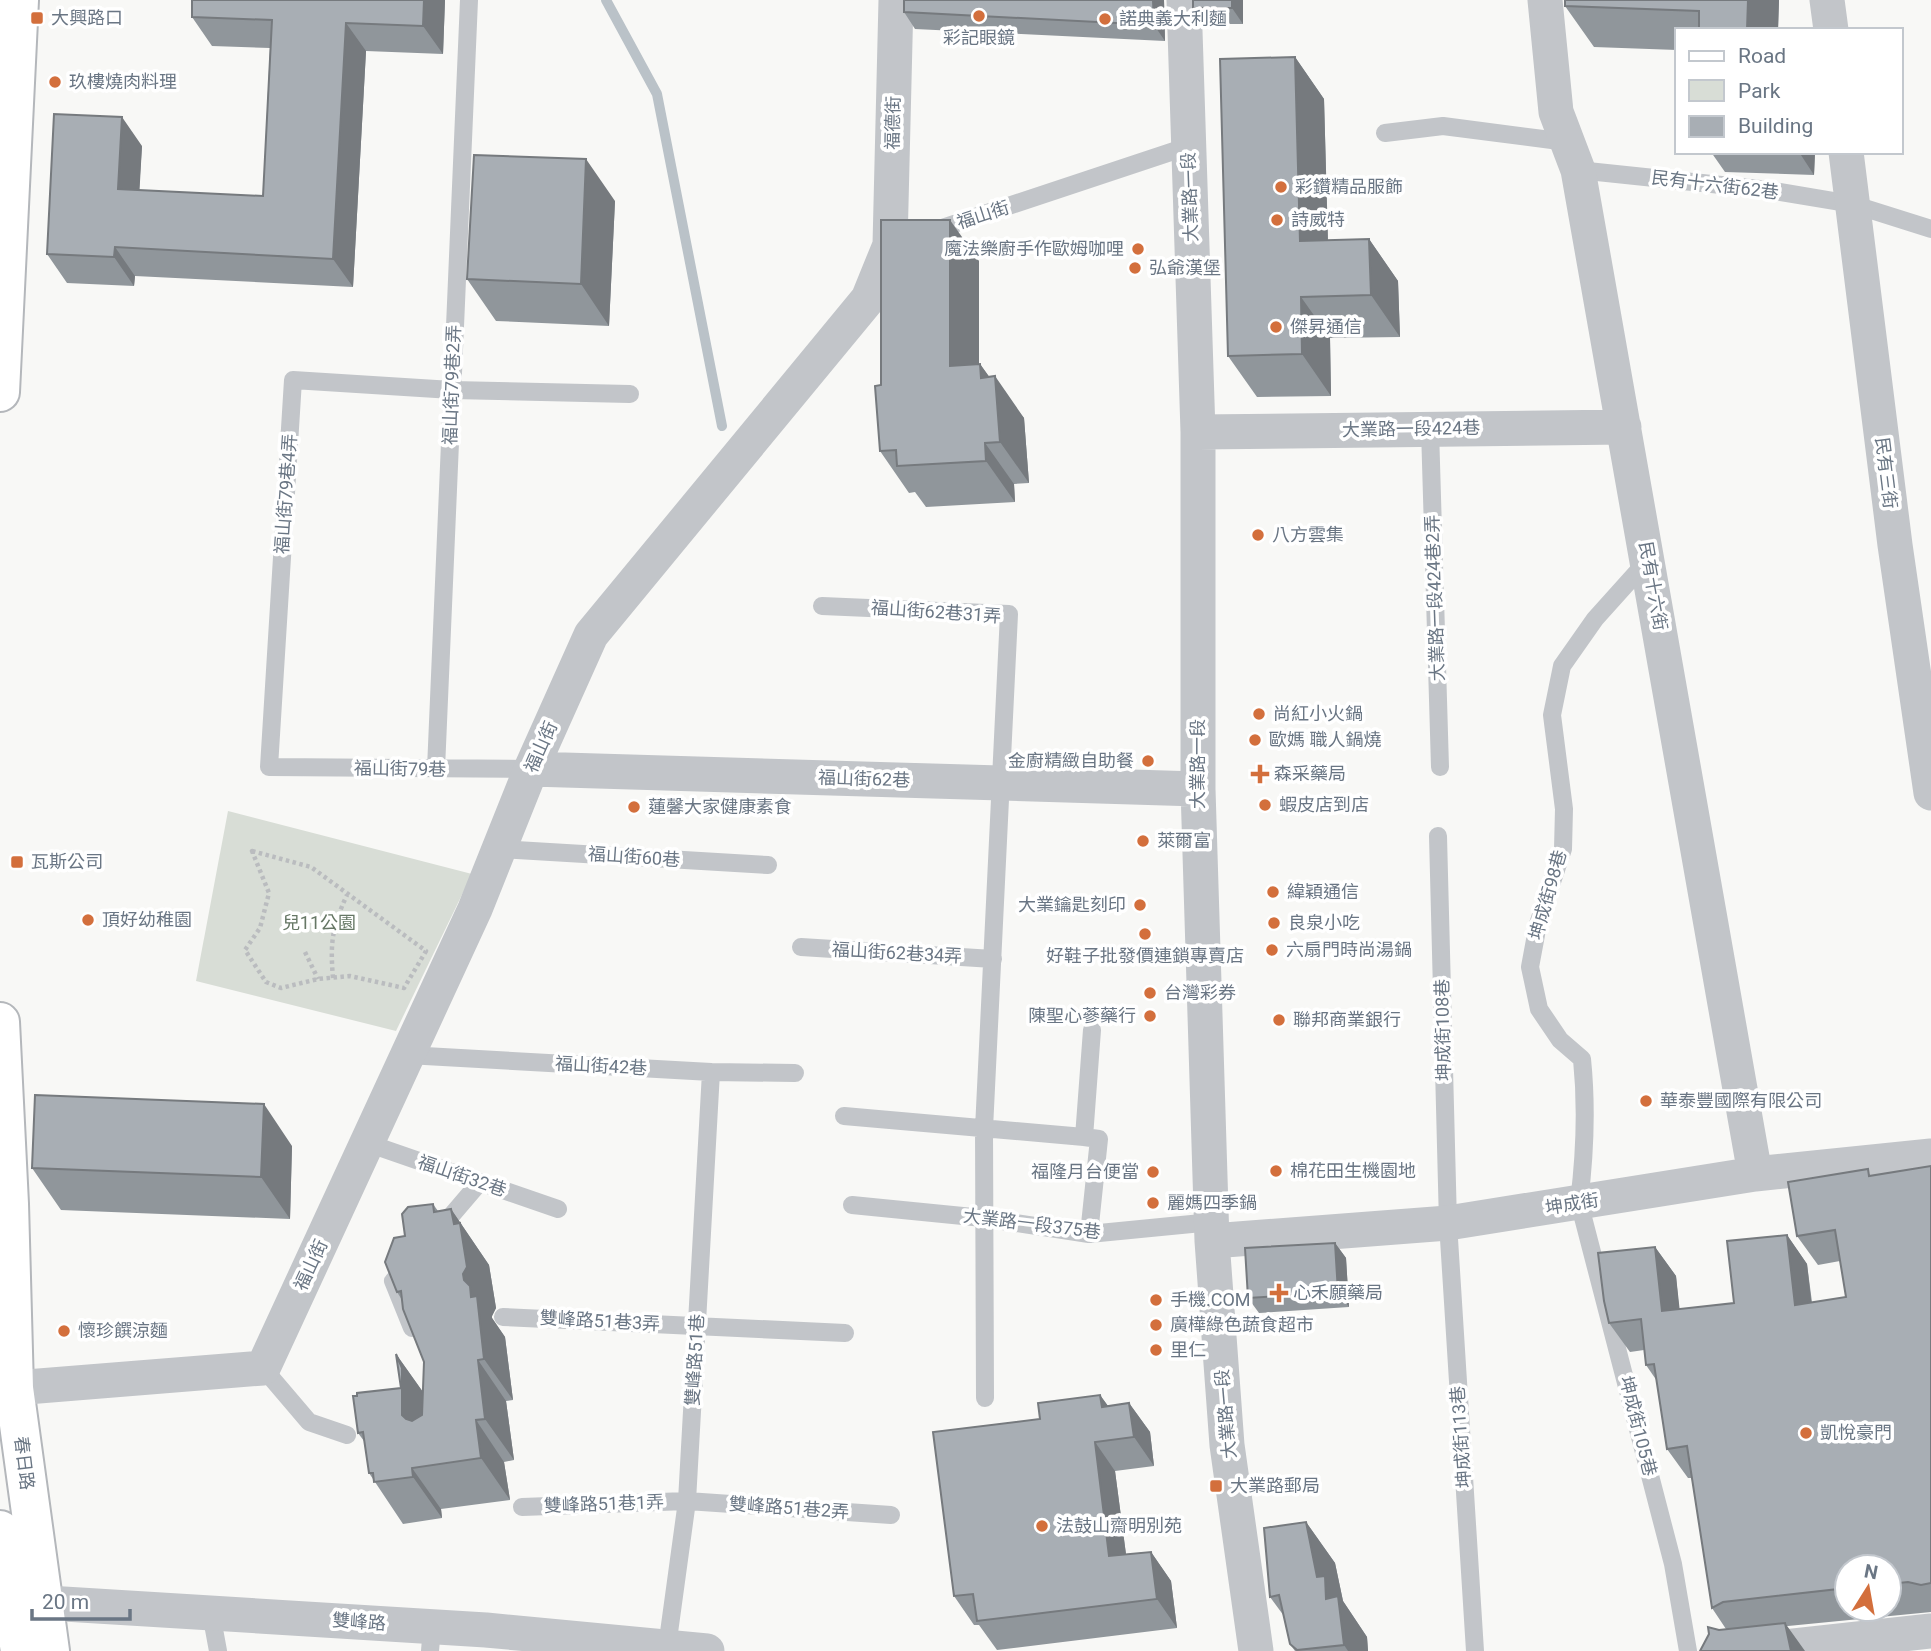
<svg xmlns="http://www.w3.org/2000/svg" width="1931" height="1651" font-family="Roboto,'Noto Sans TC',sans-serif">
	<rect width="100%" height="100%" fill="#f8f8f6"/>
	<path fill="#d8ddd6" d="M228 811 472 874 396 1031 196 981Z"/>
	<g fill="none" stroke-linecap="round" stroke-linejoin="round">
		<path stroke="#bac2c8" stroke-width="10" d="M606 0 657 94 722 426"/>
		<defs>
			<path id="primary" d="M0 392 19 0
				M0 1022 9 1204 14 1388 50 1651
				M0 1530 20 1651"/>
		</defs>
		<use href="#primary" stroke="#b4b7bb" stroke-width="42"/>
		<path stroke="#babcbf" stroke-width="4.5" stroke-dasharray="3.5 3.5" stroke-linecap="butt" d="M252 851 311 867 426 951 404 988 350 976 318 979 281 988 266 982 245 950 260 928 269 893Z
			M318 922 334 923
			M305 952 318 979
			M333 978C330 943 332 927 347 895"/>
		<path stroke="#c2c5c9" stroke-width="18" d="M1385 133 1443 126 1567 142
			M1578 170 1769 190 1852 204 1931 229
			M933 231 1189 146
			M1430 429 1440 767
			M1648 560 1595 619 1562 666 1552 715 1564 809 1563 849 1538 924 1530 967 1539 1009 1560 1040 1582 1059C1587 1108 1585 1154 1579 1202L1673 1564 1688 1651
			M822 606 1009 614 984 1129 985 1398
			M436 769 469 0
			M531 769 269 767 293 380 452 390 630 394
			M1438 836 1448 1223 1475 1651
			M499 849 768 865
			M801 947 993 959
			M407 1055 711 1072 795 1073
			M844 1116 1084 1137
			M367 1143 558 1209
			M852 1205 983 1218 1089 1234 1212 1222
			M439 1230 480 1182
			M1089 1234 1099 1139 1084 1137 1092 1030
			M400 1274 393 1281 412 1328
			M503 1317 845 1333
			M263 1368 309 1422 347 1435
			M522 1507 687 1501 891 1515
			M211 1613 218 1651
			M667 1647 687 1501 711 1072
			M430 1651 432 1627"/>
		<path stroke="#c2c5c9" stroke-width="35" d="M1184 0 1198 432V789L1212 1241 1227 1445 1256 1651
			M1545 0 1556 112 1578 170 1755 1174
			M1827 0 1831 30
			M1846 152 1895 545 1931 793
			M1198 432 1624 427
			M531 769 1198 789
			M1212 1241 1448 1223 1755 1174 1931 1156
			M14 1388 263 1368 475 909 531 769 591 635 868 299 890 245 896 0
			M15 1601 486 1630 707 1651
			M1746 1651 1931 1631"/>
		<use href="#primary" stroke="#fff" stroke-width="38"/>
	</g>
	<path fill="#90969b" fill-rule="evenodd" d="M192 0H445L443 54 366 51 353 287 135 276 134 286 67 283 47 254 142 146 139 190 263 196 270 48 212 46 192 17Z
		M1164 0 1165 41 915 29 904 12Z
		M1243 0V24H1205L1193 8Z
		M1565 0H1779L1778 30H1677V50L1594 47 1565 6Z
		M1295 57 1324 99 1328 240 1369 239 1398 281 1400 337 1330 338 1331 396 1257 397 1228 356Z
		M1711 152H1815L1814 175 1725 172Z
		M615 201 609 326 496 321 467 279Z
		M979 261V364H980L989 377 1024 418 1029 483 1014 484 1015 502 926 507 915 492 909 493 880 451 881 385Z
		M292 1146 290 1219 61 1210 32 1168Z
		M1931 1166V1612L1788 1626 1719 1630 1726 1629 1712 1608 1692 1478H1688L1667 1449 1657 1381 1646 1365 1644 1350 1630 1352 1609 1323 1655 1247 1676 1276 1679 1309 1734 1303 1787 1235 1807 1264 1812 1302 1846 1297 1840 1261 1818 1265 1797 1236 1873 1176ZM1847 1567H1889V1609H1847Z
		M433 1204 438 1211 451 1209 489 1265 496 1308 492 1316V1318L505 1337 513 1400 506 1401 514 1460 504 1462 510 1500 441 1509 442 1518 403 1524 369 1473 364 1441 358 1433 401 1388 396 1354 423 1392 424 1362 402 1300 397 1292 405 1236Z
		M1335 1243 1346 1258 1349 1307 1259 1313 1248 1298Z
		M1100 1395 1108 1406 1129 1403 1150 1432 1154 1466 1115 1471 1126 1554 1151 1552 1171 1581 1177 1628 997 1650 979 1625H974L954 1596 1040 1419Z
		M1306 1522 1335 1563 1343 1601 1367 1637 1368 1651H1295L1290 1644 1284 1616 1270 1597Z"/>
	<path fill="#767a7e" d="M424 0H445L443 54 423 26Z
		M1153 0H1164L1165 41 1154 25Z
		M1232 0H1243V24L1232 8Z
		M1748 0H1779L1778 30H1747Z
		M346 23 366 51 353 287 333 259Z
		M1295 57 1324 99 1329 283 1300 241Z
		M122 117 142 146 138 217 118 189Z
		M1799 152H1815L1814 175Z
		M586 159 615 201 609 326 581 284Z
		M950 220 979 261V407L950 366Z
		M1369 239 1398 281 1400 337 1371 295Z
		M115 247 135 276 134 286 114 257Z
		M1301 297 1330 338 1331 396 1302 354Z
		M980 364 996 386 995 376 1024 418 1029 483 1000 442 981 378Z
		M985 443 1014 484 1015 502 986 461Z
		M264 1104 292 1146 290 1219 261 1177Z
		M451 1209 489 1265 496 1308 492 1316V1318L505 1337 513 1400 484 1359 471 1297 464 1280Z
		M1787 1235 1807 1264 1815 1335 1795 1305Z
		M1335 1243 1346 1258 1349 1307 1338 1292Z
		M1655 1247 1676 1276 1683 1340 1662 1311Z
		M396 1354 425 1395 431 1456 402 1415V1368Z
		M478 1360 506 1401 514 1460 485 1419Z
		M1100 1395 1121 1424 1102 1407Z
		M1129 1403 1150 1432 1154 1466 1134 1437Z
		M476 1420 504 1462 510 1500 481 1458Z
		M1095 1442 1115 1471 1130 1585 1109 1556Z
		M412 1468 441 1509 442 1518 413 1477Z
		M1306 1522 1335 1563 1343 1601 1367 1637 1368 1651H1348L1344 1645 1317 1577Z
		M1151 1552 1171 1581 1177 1628 1157 1599Z
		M1785 1623 1805 1651H1791Z"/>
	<path fill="#a8aeb4" stroke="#767a7e" stroke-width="2" d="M192 0H424L423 26 346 23 333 259 115 247 114 257 47 254 54 114 122 117 118 189 263 196 272 20 192 17Z
		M904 0H1153L1154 25 904 12Z
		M1193 0H1232V8H1193Z
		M1565 0H1748L1747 30H1699V11L1565 6Z
		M1295 57 1300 241 1369 239 1371 295 1301 297 1302 354 1228 356 1220 59Z
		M474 155 586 159 581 284 467 279Z
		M881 220H950V366L980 364 981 378 995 376 1000 442 985 443 986 461 897 466 896 450 880 451 875 386 881 385Z
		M35 1095 264 1104 261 1177 32 1168Z
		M1931 1166V1583L1921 1585 1908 1582 1889 1584V1567H1847V1588L1723 1602 1712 1608 1687 1446 1667 1449 1654 1364 1646 1365 1641 1319 1609 1323 1604 1301 1598 1253 1655 1247 1662 1311 1734 1303 1727 1241 1787 1235 1795 1305 1846 1297 1835 1230 1797 1236 1788 1182 1868 1169 1869 1176Z
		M433 1204 434 1212 451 1209 454 1224 460 1223 467 1267 463 1274 464 1280 470 1286 471 1297 477 1296 484 1359 478 1360 485 1419 476 1420 481 1458 412 1468 413 1477 374 1482 373 1473H369L363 1432 358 1433 353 1396H357V1393L401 1388 396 1354 402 1368V1415L406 1419 412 1421 422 1415 424 1362 403 1309 401 1291 397 1292 385 1262 394 1238 405 1236 402 1214 408 1207Z
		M1335 1243 1338 1292 1248 1298 1245 1248Z
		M1100 1395 1102 1407 1129 1403 1134 1437 1095 1442 1109 1556 1151 1552 1157 1599 977 1621 973 1594 954 1596 933 1432 1040 1419 1038 1403Z
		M1306 1522 1317 1577 1325 1576 1326 1599 1338 1596 1344 1645 1297 1650 1290 1644 1279 1595 1270 1597 1264 1528Z
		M1785 1623 1791 1651H1700L1709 1634 1708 1627 1719 1630Z"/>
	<g fill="#d36f3c" stroke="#fff" stroke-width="2.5">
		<circle cx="979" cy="16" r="7"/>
		<rect x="30" y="11" width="14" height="14" rx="3.5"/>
		<circle cx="1105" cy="19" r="7"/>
		<circle cx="55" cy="82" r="7"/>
		<circle cx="1281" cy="187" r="7"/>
		<circle cx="1277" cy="220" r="7"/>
		<circle cx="1138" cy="249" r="7"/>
		<circle cx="1135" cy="268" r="7"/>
		<circle cx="1276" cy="327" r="7"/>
		<circle cx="1258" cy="535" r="7"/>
		<circle cx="1259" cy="714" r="7"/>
		<circle cx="1255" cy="740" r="7"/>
		<circle cx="1148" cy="761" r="7"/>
		<path d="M1256.5 763.5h7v7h7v7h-7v7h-7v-7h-7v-7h7z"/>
		<circle cx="1265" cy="805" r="7"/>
		<circle cx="634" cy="807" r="7"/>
		<circle cx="1143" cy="841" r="7"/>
		<rect x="10" y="855" width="14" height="14" rx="3.5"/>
		<circle cx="1273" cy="892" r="7"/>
		<circle cx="1140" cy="905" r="7"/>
		<circle cx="88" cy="920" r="7"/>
		<circle cx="1274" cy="923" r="7"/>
		<circle cx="1145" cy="934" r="7"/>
		<circle cx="1272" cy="950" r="7"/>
		<circle cx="1150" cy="993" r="7"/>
		<circle cx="1150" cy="1016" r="7"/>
		<circle cx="1279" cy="1020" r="7"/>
		<circle cx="1646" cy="1101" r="7"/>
		<circle cx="1276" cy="1171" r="7"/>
		<circle cx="1153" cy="1172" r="7"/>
		<circle cx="1153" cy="1203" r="7"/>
		<path d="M1275.5 1282.5h7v7h7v7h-7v7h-7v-7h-7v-7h7z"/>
		<circle cx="1156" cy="1300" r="7"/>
		<circle cx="1156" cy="1325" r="7"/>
		<circle cx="64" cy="1331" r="7"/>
		<circle cx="1156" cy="1350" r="7"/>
		<circle cx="1806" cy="1433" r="7"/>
		<rect x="1209" y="1479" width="14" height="14" rx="3.5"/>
		<circle cx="1042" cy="1526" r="7"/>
	</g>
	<g text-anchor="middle" stroke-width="7" stroke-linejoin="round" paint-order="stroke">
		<g font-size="18" fill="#6a7684" stroke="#fff" text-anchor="start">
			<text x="51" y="24">大興路口</text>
			<text x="1119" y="25">諾典義大利麵</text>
			<text x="979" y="44" text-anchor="middle">彩記眼鏡</text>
			<text x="69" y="88">玖樓燒肉料理</text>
			<text x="1295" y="193">彩鑽精品服飾</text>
			<text x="1291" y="226">詩威特</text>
			<text x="1124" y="255" text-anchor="end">魔法樂廚手作歐姆咖哩</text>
			<text x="1149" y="274">弘爺漢堡</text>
			<text x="1290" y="333">傑昇通信</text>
			<text x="1272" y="541">八方雲集</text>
			<text x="1273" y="720">尚紅小火鍋</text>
			<text x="1269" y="746">歐媽 職人鍋燒</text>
			<text x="1134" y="767" text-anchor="end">金廚精緻自助餐</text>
			<text x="1274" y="780">森采藥局</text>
			<text x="1279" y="811">蝦皮店到店</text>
			<text x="648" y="813">蓮馨大家健康素食</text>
			<text x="1157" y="847">萊爾富</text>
			<text x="31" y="868">瓦斯公司</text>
			<text x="1287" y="898">緯穎通信</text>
			<text x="1126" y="911" text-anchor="end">大業鑰匙刻印</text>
			<text x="102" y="926">頂好幼稚園</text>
			<text x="1288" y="929">良泉小吃</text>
			<text x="1286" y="956">六扇門時尚湯鍋</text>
			<text x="1145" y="962" text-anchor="middle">好鞋子批發價連鎖專賣店</text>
			<text x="1164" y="999">台灣彩券</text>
			<text x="1136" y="1022" text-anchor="end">陳聖心蔘藥行</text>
			<text x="1293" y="1026">聯邦商業銀行</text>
			<text x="1660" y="1107">華泰豐國際有限公司</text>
			<text x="1290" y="1177">棉花田生機園地</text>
			<text x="1139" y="1178" text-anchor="end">福隆月台便當</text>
			<text x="1167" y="1209">麗媽四季鍋</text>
			<text x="1293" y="1299">心禾願藥局</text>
			<text x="1170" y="1306">手機.COM</text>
			<text x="1170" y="1331">廣樺綠色蔬食超市</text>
			<text x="78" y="1337">懷珍饌涼麵</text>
			<text x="1170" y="1356">里仁</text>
			<text x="1820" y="1439">凱悅豪門</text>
			<text x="1230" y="1492">大業路郵局</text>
			<text x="1056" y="1532">法鼓山齋明別苑</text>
		</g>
		<g font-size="18" fill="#6a7684" stroke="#fff">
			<text transform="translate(893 123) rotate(-89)" y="6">福德街</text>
			<text transform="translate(1715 185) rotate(7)" y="6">民有十六街62巷</text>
			<text transform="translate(1190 197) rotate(-92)" y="6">大業路一段</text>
			<text transform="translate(983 215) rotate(-18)" y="6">福山街</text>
			<text transform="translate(452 385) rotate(-88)" y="6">福山街79巷2弄</text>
			<text transform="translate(1411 429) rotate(-1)" y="6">大業路一段424巷</text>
			<text transform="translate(1886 473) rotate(83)" y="6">民有三街</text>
			<text transform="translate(286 494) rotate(-86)" y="6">福山街79巷4弄</text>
			<text transform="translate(1653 586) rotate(80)" y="6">民有十六街</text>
			<text transform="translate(1435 598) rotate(-92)" y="6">大業路一段424巷2弄</text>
			<text transform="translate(936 612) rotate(4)" y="6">福山街62巷31弄</text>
			<text transform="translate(541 747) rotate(-66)" y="6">福山街</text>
			<text transform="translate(1198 764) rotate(-90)" y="6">大業路一段</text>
			<text transform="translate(400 769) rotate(1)" y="6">福山街79巷</text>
			<text transform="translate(864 779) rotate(2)" y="6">福山街62巷</text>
			<text transform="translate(634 857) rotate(4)" y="6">福山街60巷</text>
			<text transform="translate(1548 895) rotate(-74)" y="6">坤成街98巷</text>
			<text transform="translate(897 953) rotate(3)" y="6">福山街62巷34弄</text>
			<text transform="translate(1443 1030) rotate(-91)" y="6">坤成街108巷</text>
			<text transform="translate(601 1066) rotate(3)" y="6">福山街42巷</text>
			<text transform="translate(462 1176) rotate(19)" y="6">福山街32巷</text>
			<text transform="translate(1572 1204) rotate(-9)" y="6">坤成街</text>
			<text transform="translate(1032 1224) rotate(7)" y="6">大業路一段375巷</text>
			<text transform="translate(311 1265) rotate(-65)" y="6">福山街</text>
			<text transform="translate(600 1321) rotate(3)" y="6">雙峰路51巷3弄</text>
			<text transform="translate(695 1360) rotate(-87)" y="6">雙峰路51巷</text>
			<text transform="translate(1226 1414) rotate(-95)" y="6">大業路一段</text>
			<text transform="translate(1638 1426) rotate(76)" y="6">坤成街105巷</text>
			<text transform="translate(1461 1437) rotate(-94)" y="6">坤成街113巷</text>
			<text transform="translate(24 1463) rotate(83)" y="6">春日路</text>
			<text transform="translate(604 1504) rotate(-2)" y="6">雙峰路51巷1弄</text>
			<text transform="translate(789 1508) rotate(4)" y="6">雙峰路51巷2弄</text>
			<text transform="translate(359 1622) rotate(4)" y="6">雙峰路</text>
		</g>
		<g font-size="18" fill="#667765" stroke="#fff">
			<text x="319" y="929">兒11公園</text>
		</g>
	</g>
	<rect x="1675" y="28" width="228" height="126" fill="#ffffff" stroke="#c3c8ce" stroke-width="2"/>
	<rect x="1689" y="51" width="35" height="10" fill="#ffffff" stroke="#c3c8ce" stroke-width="2"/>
	<text x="1738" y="63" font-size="21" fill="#6a7684">Road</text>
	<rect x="1689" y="80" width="35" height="21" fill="#d8ddd6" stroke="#c3c8ce" stroke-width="2"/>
	<text x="1738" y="98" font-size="21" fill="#6a7684">Park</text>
	<rect x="1689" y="116" width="35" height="21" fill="#a8aeb4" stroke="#c3c8ce" stroke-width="2"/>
	<text x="1738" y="133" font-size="21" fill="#6a7684">Building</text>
	<g transform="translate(1868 1588) rotate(11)"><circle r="33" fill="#ffffff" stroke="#c3c8ce" stroke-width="2"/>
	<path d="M0-5L12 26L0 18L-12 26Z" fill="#d36f3c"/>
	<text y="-10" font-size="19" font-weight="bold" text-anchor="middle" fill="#6a7684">N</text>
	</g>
	<path d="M32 1609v10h98v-10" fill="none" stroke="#6a7684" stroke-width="3.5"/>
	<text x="42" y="1609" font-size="21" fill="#6a7684" stroke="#ffffff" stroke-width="5" paint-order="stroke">20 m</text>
</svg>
